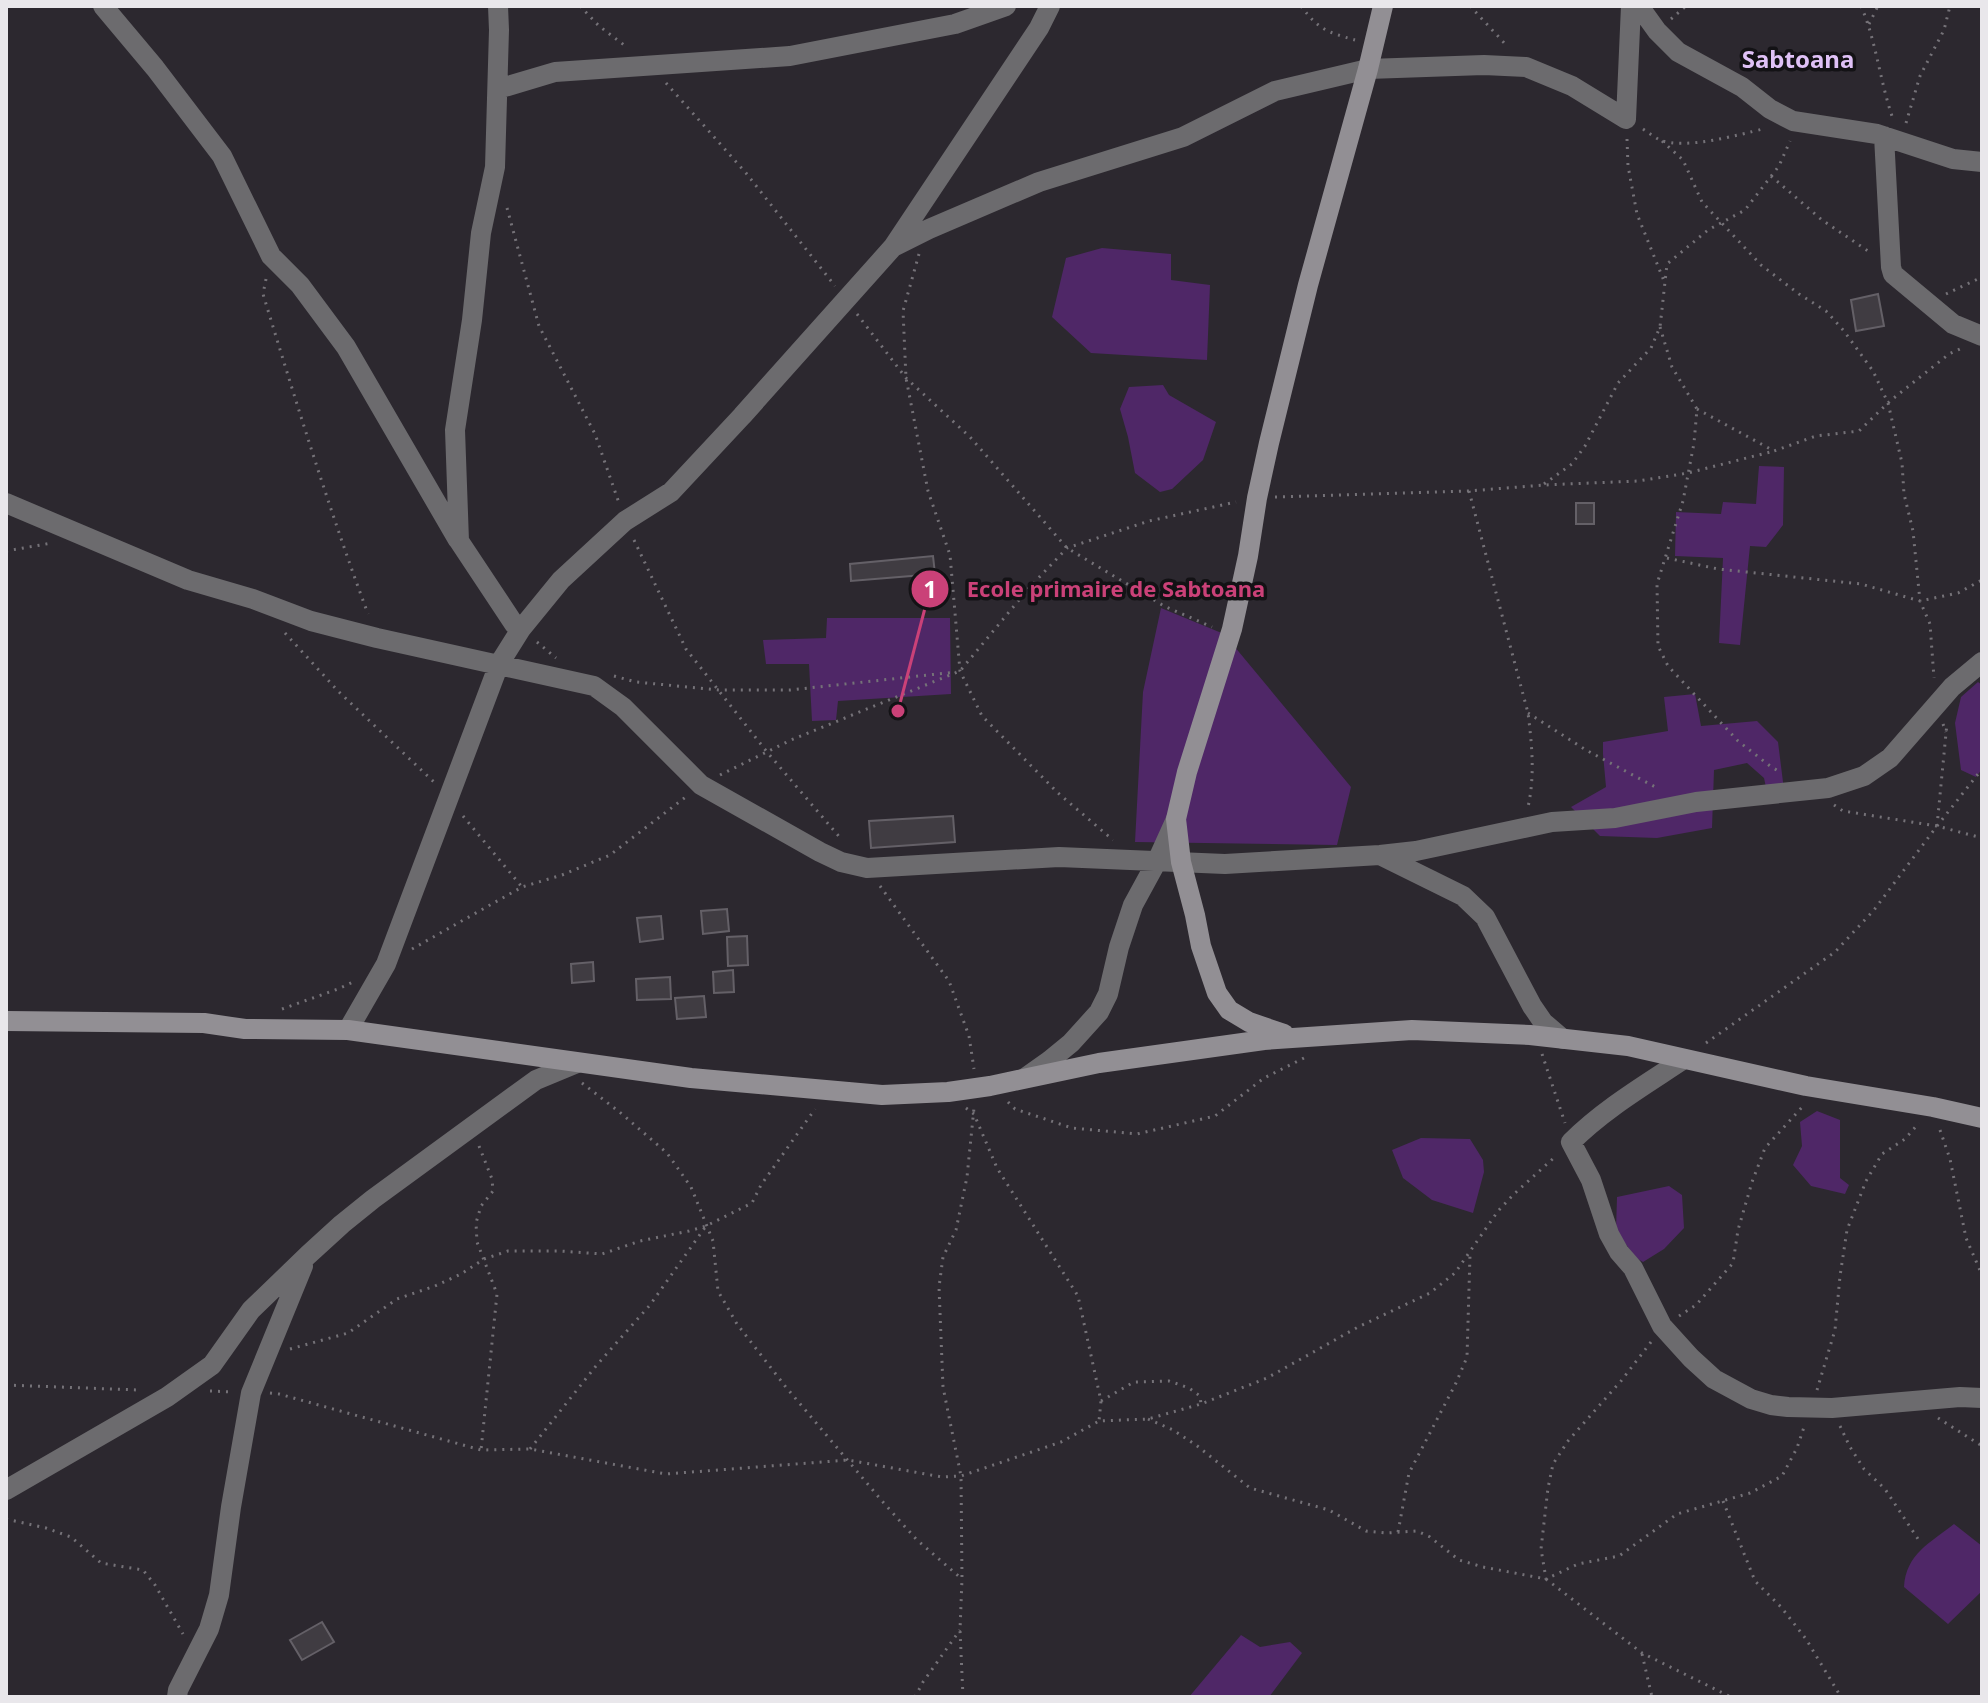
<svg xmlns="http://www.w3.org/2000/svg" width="1988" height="1703" font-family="'Noto Sans',sans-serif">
	<rect width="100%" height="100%" fill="#2c282f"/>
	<path fill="#4f2767" d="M1102 248 1171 254V280L1210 285 1207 360 1091 353 1052 317 1066 258Z
		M1163 385 1169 395 1216 422 1203 460 1172 489 1160 492 1135 473 1128 437 1120 409 1129 387Z
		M1759 466 1784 467 1783 525 1766 547 1750 546 1740 645 1719 643 1723 558 1675 556 1676 512 1721 514 1723 502 1756 504Z
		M1161 608 1224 634 1351 787 1337 845 1135 842 1143 692Z
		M827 618H950L951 694 838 701 836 720 812 721 809 664H766L763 640 826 638Z
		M1978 682 1982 685V769L1976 777 1961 770 1955 723 1961 697Z
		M1695 694 1701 726 1757 721 1778 742 1784 790 1767 792 1764 778 1747 763 1714 770 1712 828 1657 838 1600 836 1571 807 1606 787 1603 754V742L1668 731 1664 697Z
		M1817 1111 1840 1120V1178L1849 1185 1845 1194 1811 1186 1793 1165 1802 1146 1800 1122Z
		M1421 1138 1470 1139 1483 1160 1484 1172 1473 1213 1432 1200 1403 1178 1392 1150Z
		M1669 1186 1682 1195 1684 1228 1664 1249 1643 1262 1636 1258 1616 1231 1617 1197Z
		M1954 1524 1982 1546V1591L1948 1624 1904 1587C1906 1554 1930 1543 1954 1524Z
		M1241 1635 1260 1647 1290 1642 1302 1653 1269 1697H1189Z"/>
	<path fill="#403c42" stroke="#646067" stroke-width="2" d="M1878 294 1884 326 1856 331 1851 300Z
		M1576 503H1594V524H1576Z
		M933 556 935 574 851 581 850 564Z
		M953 816 955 842 871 848 869 821Z
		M727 909 729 931 703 934 701 911Z
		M661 916 663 939 640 942 637 918Z
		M747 936 748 965 728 966 727 937Z
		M593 962 594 981 572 983 571 964Z
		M733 970 734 992 714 993 713 972Z
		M670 977 671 999 637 1000 636 979Z
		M704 996 706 1017 677 1019 675 998Z
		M322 1622 334 1642 302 1660 290 1640Z"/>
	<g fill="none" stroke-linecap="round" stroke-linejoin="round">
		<path stroke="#757278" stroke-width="3" stroke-dasharray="2 6" stroke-linecap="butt" d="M580 6 599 26 628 48
			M1301 6C1319 30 1327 32 1355 40
			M1470 6 1508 47
			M1861 6C1876 40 1880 82 1893 119
			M1671 19 1686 6
			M1869 24 1878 6
			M666 83 746 173 835 286
			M1906 123 1920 76 1944 30 1950 6
			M1643 129C1649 133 1654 137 1660 140 1684 150 1738 135 1763 129
			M1627 139 1628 166 1637 214 1664 281
			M1662 141 1683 160 1702 202 1761 265 1799 294 1826 311 1844 331 1873 371 1888 403 1902 463 1904 494 1913 531 1920 601 1930 624 1934 678
			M1771 176 1822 220 1871 253
			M507 208 539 326 595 434 619 503
			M919 254 903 311 906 378 928 491 950 555 960 671 982 716 1058 793 1113 840
			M266 279 263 294C296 402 329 509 368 614
			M1946 294 1982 277
			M857 314 906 378 970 437 1067 548 1164 606 1212 627
			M1660 327 1672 367 1697 409 1694 443 1683 501 1657 584 1658 646 1668 666 1738 741 1770 766 1780 772
			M1697 409 1774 451 1816 436 1859 431 1890 401 1949 354 1962 348
			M1544 484 1572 464 1585 446 1618 383 1651 348 1660 327 1667 264 1708 230 1745 210 1779 166 1790 141
			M1469 491 1528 713C1532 745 1535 776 1528 807
			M1275 497 1469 491 1544 485 1638 481 1688 473 1774 451
			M634 540 686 649 767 752 842 840
			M6 551 52 543
			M1667 558 1718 569 1861 584 1920 601 1958 593 1982 580
			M285 633 338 691 435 783
			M537 642 556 658
			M614 676 636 682 719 690H790L956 672
			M1528 713 1586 750 1659 789
			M1943 724 1946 732
			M720 775 791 740 960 671 1029 588 1067 548 1149 521 1236 502
			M1834 805 1843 811 1937 826 1982 838
			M463 816 522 887
			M1937 826 1982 769
			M880 886 949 981 969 1036 974 1069
			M412 949 522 887 562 875 610 855 687 796
			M282 1009 338 989 353 982
			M1706 1043 1835 952 1874 910 1937 826 1947 723
			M1542 1054 1565 1123
			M582 1083 622 1114 667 1153 691 1187 713 1241 718 1291 737 1324 785 1386 882 1501 916 1539 962 1579
			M1008 1102 1015 1109 1072 1128 1137 1134 1215 1116 1264 1078 1306 1057
			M966 1108 974 1114 997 1168 1078 1296 1101 1401 1099 1421
			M1940 1130 1950 1159 1966 1238 1982 1275
			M479 1146 492 1179 493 1191 481 1206 476 1223 477 1242 497 1294 481 1450
			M1679 1316 1696 1305 1733 1263 1738 1230 1752 1182 1765 1148 1803 1106
			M1651 1342 1621 1381 1568 1441 1553 1464 1548 1488 1541 1549 1546 1579 1578 1564 1619 1556 1677 1514 1750 1493 1782 1476 1797 1448 1804 1427
			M290 1349 348 1333 397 1299 435 1286 461 1274 484 1259 508 1251H560L602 1254 640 1241 689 1231 706 1226 752 1203 761 1185 815 1109
			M6 1385 138 1390
			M1817 1390 1835 1330 1840 1276 1847 1230 1866 1181 1882 1154 1905 1139 1919 1123
			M210 1391 234 1392
			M270 1393 279 1394 481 1450 530 1449 666 1474 848 1460 942 1477 961 1476 1061 1442 1099 1421 1148 1419 1201 1404 1267 1378 1358 1327 1430 1293 1455 1273 1498 1211 1514 1194 1557 1155
			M1101 1401 1134 1382 1169 1381 1189 1388 1200 1396 1201 1404
			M1938 1418 1982 1446
			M1148 1419 1173 1430 1196 1445 1250 1488 1329 1510 1366 1531 1386 1533 1417 1531 1430 1537 1459 1560 1483 1567 1546 1579 1642 1653 1731 1697
			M1840 1426 1850 1447 1864 1469 1885 1489 1920 1542
			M530 1449 596 1366 650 1305 706 1226
			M1723 1501 1755 1581 1781 1607 1806 1639 1841 1697
			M6 1519 46 1528 71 1537 101 1563 143 1570 155 1585 183 1634
			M1398 1532 1409 1473 1456 1383 1467 1357 1470 1255
			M1642 1654 1652 1697
			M915 1697 923 1682 960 1630
			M963 1697 960 1630 962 1579 961 1476 943 1387 939 1287 943 1257 956 1230 967 1177 974 1108"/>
		<path stroke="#6c6b6e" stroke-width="20" d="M103 6 155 68 222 156 271 256 300 285 346 347 458 540
			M498 6 499 30 495 167 481 233 472 320 455 430 459 541 514 624 521 629
			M1639 6 1657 31 1678 52 1742 87 1770 109 1793 121 1877 134 1953 159 1982 162
			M498 89 555 72 790 56 955 24 1006 6
			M1884 136 1891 267 1893 274 1953 324 1982 336
			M895 246 929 229 1039 182 1183 137 1275 91 1368 69 1484 65 1526 67 1572 86 1626 119 1631 6
			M6 503 188 580 253 599 311 621 377 638 594 686 623 707 701 785 820 852 841 862 867 868 1059 857 1225 864 1380 855 1416 851 1552 822 1615 818 1696 802 1828 788 1864 776 1890 758 1952 687 1982 662
			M1380 855 1463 896 1485 917 1532 1006 1543 1022 1563 1039
			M348 1030 386 964 499 664 521 629 561 580 625 521 671 492 742 416 893 247 1039 28 1050 6
			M1684 1059C1645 1085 1604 1109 1571 1142L1591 1180 1609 1234 1619 1252 1633 1268 1662 1326 1691 1358 1714 1379 1751 1399 1771 1405 1788 1407 1832 1408 1960 1397 1982 1398
			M1025 1078 1049 1061 1071 1043 1099 1012 1108 994 1119 947 1133 905 1157 861 1176 819
			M6 1490 167 1397 212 1365 251 1310 308 1255 342 1224 373 1199 536 1080 577 1063
			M177 1697 178 1690 209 1629 219 1595 231 1507 251 1393 303 1266"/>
		<path stroke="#928f94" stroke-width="20" d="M6 1021 204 1023 245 1029 348 1030 691 1078 882 1095 948 1092 990 1086 1099 1063 1264 1040 1412 1030 1530 1035 1628 1046 1806 1086 1933 1107 1982 1118
			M1284 1034 1249 1022 1229 1010 1217 993 1201 946 1195 915 1181 862 1176 819 1187 772 1232 629 1248 556 1257 498 1269 443 1308 285 1368 69 1383 6"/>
	</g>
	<g text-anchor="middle" stroke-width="7" stroke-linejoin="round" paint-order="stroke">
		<g font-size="24" font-weight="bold" fill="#dfc1f6" stroke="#131215">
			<text x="1798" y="68">Sabtoana</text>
		</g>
	</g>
	<path fill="none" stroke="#ca4178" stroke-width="3" d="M898 711L930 589"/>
	<g fill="#ca4178" stroke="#131215" stroke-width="3">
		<circle cx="898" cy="711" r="8"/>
		<circle cx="930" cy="589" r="20"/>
	</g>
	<g font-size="24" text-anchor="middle" font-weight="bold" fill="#fff">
		<text x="930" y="598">1</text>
	</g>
	<g font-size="22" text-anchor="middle" font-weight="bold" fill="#ca4178" stroke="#131215" stroke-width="7" stroke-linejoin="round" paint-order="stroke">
		<text x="1116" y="597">Ecole primaire de Sabtoana</text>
	</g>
	<rect width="1988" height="1703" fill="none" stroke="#e9e7eb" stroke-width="16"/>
</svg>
